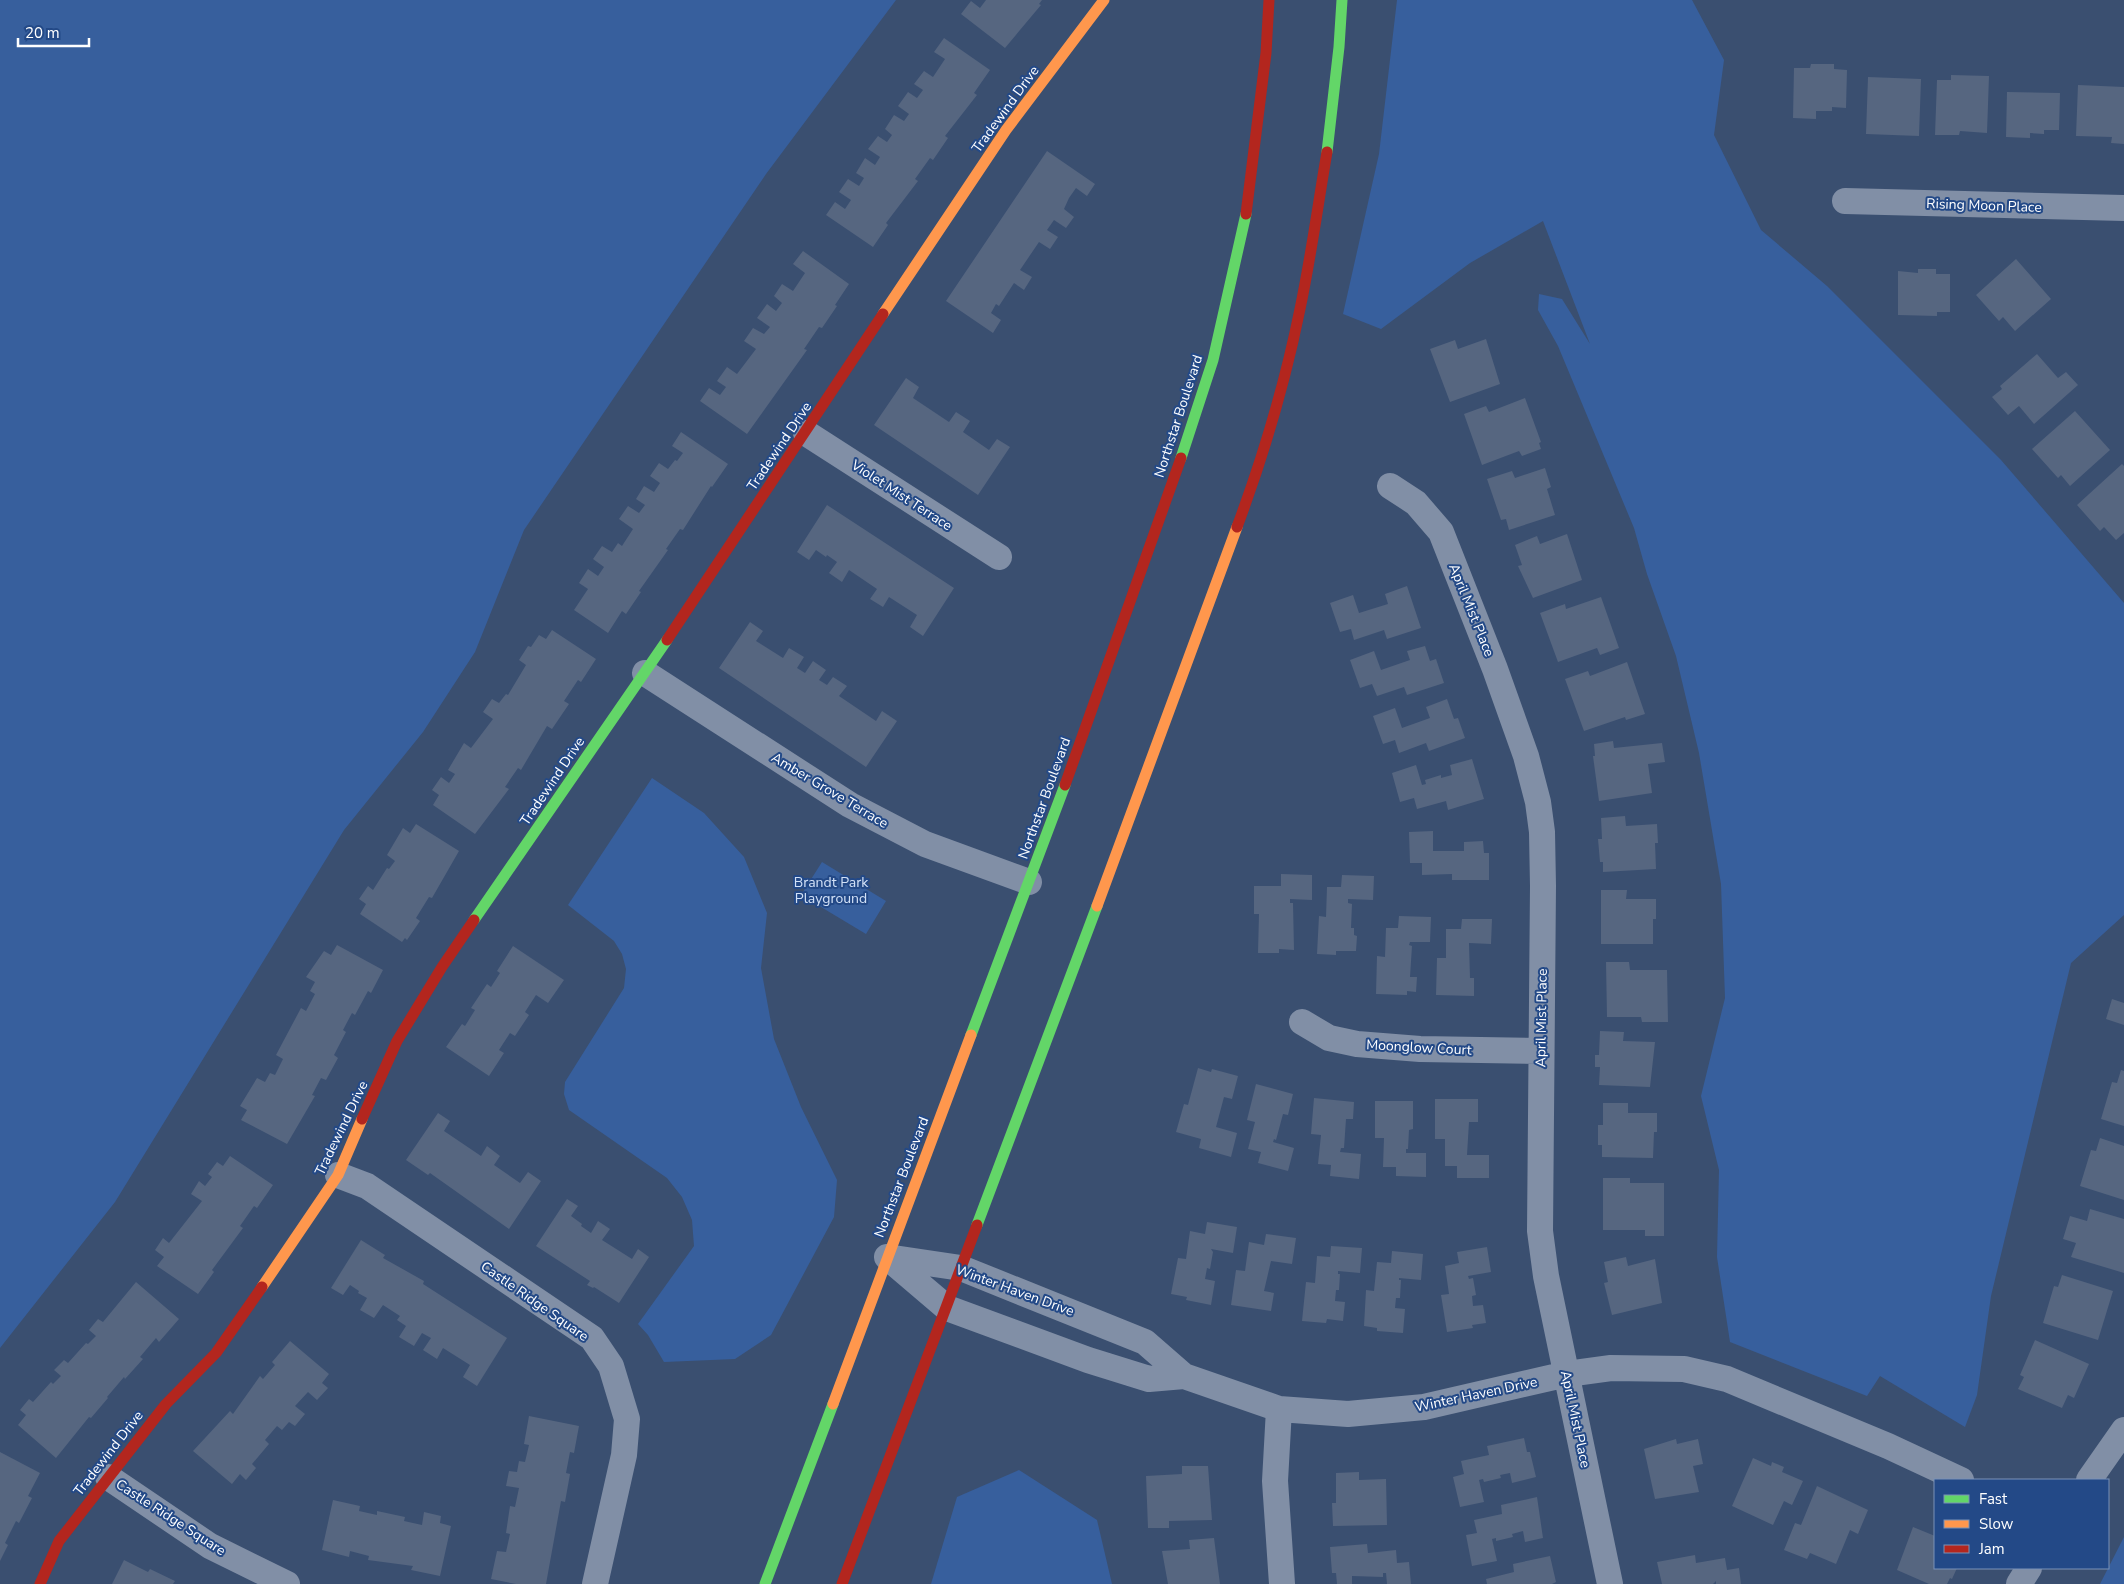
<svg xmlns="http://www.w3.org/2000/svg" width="2124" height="1584" font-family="'Nunito Sans',sans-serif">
	<rect width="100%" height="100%" fill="#3a4f70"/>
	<path fill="#375f9d" d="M0 0H896L766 174 524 530 475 652 423 732 344 830 115 1202 0 1348Z
		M1397 0H1692L1724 60 1714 135 1761 230 1827 286 2001 460 2124 603V915L2071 963 1991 1296 1977 1395 1965 1427 1880 1376 1867 1396 1730 1342 1717 1257 1719 1170 1701 1096 1725 998 1721 884 1699 753 1676 656 1647 574 1634 528 1558 346 1538 310 1539 294 1562 299 1590 344 1543 221 1470 263 1381 329 1343 314 1379 154Z
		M652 778 704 813 744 857 767 913 761 968 774 1039 801 1107 837 1180 834 1217 771 1335 735 1359 664 1362 648 1335 638 1324 694 1246 692 1220 682 1197 667 1178 569 1110 564 1094 565 1082 624 988 626 969 622 954 614 941 568 905Z
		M822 862 886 901 866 934 801 895Z
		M1019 1470 1097 1520 1112 1584H931L957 1497Z
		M2124 1537V1584H2100Z"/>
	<path fill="#566680" d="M986 0H1042L1039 4 1041 5 1005 48 961 14 971 1 980 8Z
		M944 38 990 70 974 93 977 95 945 136 948 138 933 160 930 158 915 179 918 181 886 223 888 225 873 247 826 215 835 202 845 209 851 200 839 192 848 179 859 186 864 178 856 173 865 158 875 165 880 157 868 149 878 136 887 142 892 135 885 129 894 115 904 121 909 114 898 106 908 92 917 98 923 90 914 84 924 71 933 77 945 59 934 52Z
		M1811 64H1834V69L1847 70 1846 108 1832 107V111H1816V119L1793 118 1794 68H1810Z
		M1951 75 1989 76 1987 133 1960 131 1959 135H1935L1937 80H1951Z
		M1868 77 1921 79 1919 136 1866 134Z
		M2078 85 2124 87V144L2111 143 2112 137 2076 136Z
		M2007 92 2060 93 2059 130H2044V134L2030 133V138L2006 137Z
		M1047 151 1095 184 1087 196 1076 188 1069 198 1064 209 1074 217 1066 228 1054 220 1047 230 1058 237 1050 249 1039 242 1020 270 1032 277 1024 290 1014 283 999 306 996 304 991 313 1001 320 993 333 946 301Z
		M803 251 849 284 835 305 837 306 822 328 819 327 804 349 807 350 747 434 700 401 709 388 720 395 726 387 717 381 727 367 737 374 756 349 744 341 753 328 764 334 770 327 757 318 767 304 776 311 782 303 774 296 782 284 793 291 805 273 793 264Z
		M2016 259 2051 299 2015 331 2003 317 1999 321 1976 295Z
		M1918 269H1936V274H1950V312H1937V316L1898 315V271L1918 273Z
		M1486 339 1500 384 1450 402 1430 349 1455 340 1458 349Z
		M2037 354 2058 378 2066 372 2078 385 2034 424 2019 406 2008 415 1992 397 2002 389 2000 386Z
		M906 378 919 387 913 398 949 422 956 412 970 421 963 432 989 450 997 439 1010 447 978 495 874 425Z
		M1525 398 1541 442 1539 443 1541 449 1522 456 1519 451 1482 465 1464 414 1486 406 1489 412Z
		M2075 411 2110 450 2070 486 2061 475 2058 478 2032 449Z
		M681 432 728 464 712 487 711 486 683 530 680 529 666 549 668 550 639 591 641 592 626 614 622 611 608 633 574 610 588 589 579 583 588 569 598 576 604 567 593 559 602 546 612 552 618 543 622 546 633 529 619 519 628 506 639 513 645 505 636 499 644 486 654 492 660 483 650 476 659 463 668 469 675 460 677 461 683 453 672 446Z
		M2122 464 2124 466V533L2116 540 2104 527 2100 531 2077 505Z
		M1545 468 1551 487 1547 489 1555 515 1509 530 1506 519 1501 520 1487 479 1512 471 1515 478Z
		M827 505 954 588 923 636 910 627 917 615 889 597 883 607 870 599 877 589 849 570 842 582 829 573 837 562 827 555 826 557 816 550 809 560 797 552Z
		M1567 534 1582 580 1533 598 1518 566 1522 565 1515 545 1537 536 1540 544Z
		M1407 586 1421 628 1387 639 1384 630 1354 640 1351 629 1340 632 1330 603 1353 595 1359 613 1388 604 1385 594Z
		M1601 597 1619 648 1600 655 1597 648 1558 662 1540 613 1565 604 1566 609Z
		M750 622 763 631 756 641 783 658 789 648 804 657 797 668 805 673 813 661 826 670 819 680 827 685 833 677 847 686 839 696 876 721 882 711 897 721 866 767 719 668Z
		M552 630 596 659 581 682 578 680 564 701 569 704 552 729 547 726 521 770 518 768 505 787 509 789 475 834 433 805 439 795 432 790 441 777 449 783 455 774 448 770 464 743 471 748 493 719 483 712 492 699 499 703 506 694 508 695 526 665 519 660 528 646 531 647 539 635 546 639Z
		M1425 646 1430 661 1436 659 1444 683 1407 695 1404 687 1377 696 1372 684 1360 688 1350 660 1374 651 1381 670 1410 660 1407 651Z
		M1627 662 1645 714 1626 720 1625 717 1584 731 1565 679 1588 671 1590 676Z
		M1447 699 1454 719 1458 718 1465 738 1429 751 1426 743 1399 753 1395 740 1383 744 1373 716 1395 708 1402 728 1430 718 1426 707Z
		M1613 741 1614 748 1662 743 1665 762 1648 764 1652 793 1599 801 1593 756H1595L1594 744Z
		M1472 759 1484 799 1448 810 1446 801 1417 809 1414 798 1400 802 1392 773 1416 765 1422 785 1426 784 1425 780 1441 775V778L1452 775 1450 765Z
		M1625 816 1626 826 1657 824 1658 843H1655L1656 869 1603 872V862H1600L1598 839H1602L1601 818Z
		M416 824 459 851 432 898 429 897 416 918 420 921 407 940 405 938 402 942 360 914 366 904 359 899 368 886 373 890 387 868 389 869 395 861 387 855 403 828 410 833Z
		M1433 831V851H1464V842L1483 841 1484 853H1489V880H1452V874L1422 875V863H1410L1409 832Z
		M1281 874 1312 875V900L1290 899V903H1293L1294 950 1279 949V953H1258L1259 914H1254V886H1281Z
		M1342 875 1374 876 1373 900 1348 899V903L1352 904 1351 928H1354V935L1357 936 1356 951H1336V955L1317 954 1319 916 1326 917 1327 887H1341Z
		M1601 890H1627L1626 899H1656V919H1653V944H1601Z
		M1399 916 1431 917 1430 942H1410L1409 945 1412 946 1410 977H1417L1416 992 1407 991V995L1376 994 1377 956 1385 957 1386 928H1398Z
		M1462 919H1492L1491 944 1469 943 1470 978H1474V996L1436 995 1437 958H1446V929H1461Z
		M337 945 383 970 371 993 368 991 355 1015 352 1013 343 1030 346 1032 334 1055 338 1058 326 1080 321 1078 312 1095 315 1096 287 1144 241 1120 247 1110 240 1106 257 1078 265 1082 270 1073 275 1075 283 1059 276 1055 301 1008 306 1011 315 994 310 991 315 982 306 977 324 951 331 955Z
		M513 946 564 980 548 1003 536 995 525 1012 529 1015 515 1036 510 1033 499 1050 504 1053 489 1076 446 1047 462 1024 465 1026 475 1010 471 1008 487 984 491 987 500 973 497 971Z
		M1606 962H1629L1630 970H1667L1668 1022H1642L1641 1017H1607Z
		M2112 999 2124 1003V1025L2106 1019Z
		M1600 1031 1624 1032 1623 1041 1655 1042 1650 1087 1599 1085 1600 1067H1595V1055H1599Z
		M1198 1068 1211 1072 1212 1069 1238 1076 1232 1099 1224 1097 1216 1127 1237 1133 1231 1157 1199 1148 1201 1139 1176 1132 1184 1104 1188 1105Z
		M2121 1070 2124 1071V1126L2101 1119 2112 1082 2117 1083Z
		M1256 1084 1293 1094 1288 1115 1283 1114 1276 1140 1274 1139 1273 1142 1294 1148 1288 1171 1258 1163 1261 1152 1248 1149 1255 1122 1247 1120Z
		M1314 1098 1354 1102 1353 1119H1346L1344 1148H1341L1340 1152 1361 1154 1359 1179 1330 1176 1331 1165 1318 1164 1321 1135 1311 1134Z
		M1435 1099H1478V1122H1469L1467 1155H1489V1178H1457V1166H1445V1139H1435Z
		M1375 1101H1413V1129L1409 1130 1408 1149H1406V1153H1426V1177L1396 1176V1167H1383L1384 1138H1375Z
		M1603 1103H1628V1113H1657V1132H1654L1653 1158 1602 1157V1145H1598V1125H1603Z
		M438 1113 450 1121 444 1131 481 1156 487 1146 500 1156 494 1165 520 1183 528 1172 541 1181 509 1229 430 1173 428 1175 406 1160Z
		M2100 1138 2124 1146V1200L2080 1186 2091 1150 2096 1151Z
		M230 1156 273 1185 257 1208 254 1206 240 1226 243 1228 212 1270 214 1272 198 1294 157 1266 164 1257 155 1250 163 1238 169 1243 202 1201 191 1194 199 1181 205 1186 212 1177 208 1174 217 1162 223 1166Z
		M1603 1178H1630V1183H1664V1236H1645V1230H1603Z
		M567 1199 578 1206 571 1216 582 1224 581 1226 591 1233 598 1221 610 1229 602 1240 632 1259 638 1249 649 1257 619 1303 594 1287 593 1288 587 1285 590 1281 536 1246Z
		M2090 1209 2124 1219V1273L2071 1257 2076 1243 2063 1239 2070 1216 2087 1221Z
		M1207 1222 1237 1227 1233 1253 1211 1249 1213 1252 1210 1269 1207 1268 1205 1279 1215 1281 1211 1305 1186 1300 1187 1297 1171 1294 1178 1258 1186 1259 1190 1231 1205 1234Z
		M1266 1234 1296 1238 1292 1264 1271 1261 1264 1291 1274 1293 1271 1311 1231 1305 1236 1270 1245 1271 1249 1242 1264 1245Z
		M361 1240 385 1255 383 1258 424 1281 423 1284 507 1338 477 1386 463 1377 470 1365 443 1348 437 1359 423 1350 431 1338 422 1333 414 1346 399 1337 406 1326 397 1320 400 1316 383 1305 374 1318 360 1310 367 1298 358 1293 359 1291 350 1285 343 1295 331 1288Z
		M1331 1246 1362 1248 1360 1273 1338 1271V1274H1340L1339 1290H1336L1335 1301 1345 1302 1343 1321 1327 1319 1326 1323 1302 1321 1306 1282 1315 1283 1317 1256 1330 1257Z
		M1487 1247 1491 1272 1468 1276 1469 1279 1473 1278 1476 1295 1472 1296 1473 1306 1483 1305 1486 1323 1472 1325 1473 1328 1447 1332 1441 1295 1449 1294 1445 1266 1459 1263 1457 1252Z
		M1392 1251 1423 1254 1421 1280 1399 1278V1280H1401L1400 1298H1396L1395 1308 1405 1309 1403 1333 1377 1331V1328L1364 1326 1366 1290 1374 1291 1377 1262 1391 1263Z
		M1626 1257 1628 1266 1655 1259 1662 1303 1612 1315 1604 1283 1608 1282 1604 1262Z
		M2062 1275 2113 1291 2098 1340 2043 1323 2054 1286 2058 1287Z
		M136 1282 179 1319 159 1342 156 1338 140 1357 143 1359 125 1379 124 1377 107 1397 108 1398 91 1418 89 1417 56 1458 18 1425 26 1415 20 1410 29 1399 33 1402 51 1382 53 1384 61 1376 54 1370 64 1360 68 1363 86 1343 88 1344 96 1336 89 1330 98 1319 103 1322Z
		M2035 1340 2089 1364 2074 1398 2068 1395 2062 1408 2018 1389 2024 1377 2020 1375Z
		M290 1341 329 1374 322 1383 328 1388 317 1400 308 1392 295 1406 305 1414 295 1426 289 1422 282 1430 277 1426 265 1440 269 1444 252 1464 256 1468 246 1480 240 1474 232 1484 193 1451 230 1411 233 1414 260 1376 263 1379 275 1365 272 1362Z
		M529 1416 579 1426 574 1453 570 1452 566 1473 570 1474 565 1502 561 1501 546 1584H516L491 1579 497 1551 506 1552 510 1534 506 1533 510 1506 515 1507 519 1488 506 1486 509 1471 517 1472 519 1461 525 1462 529 1445 524 1444Z
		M1524 1438 1527 1452H1530L1536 1477 1512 1483 1510 1473 1500 1475 1501 1478 1484 1482 1483 1479 1479 1480 1484 1502 1460 1507 1453 1477 1464 1474 1461 1461 1489 1455 1487 1446Z
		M1676 1439 1677 1444 1698 1439 1703 1464 1693 1466 1699 1492 1655 1499 1644 1449Z
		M0 1452 40 1473 28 1496 32 1498 19 1523 16 1521 5 1543 8 1545 0 1561Z
		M1753 1458 1771 1466 1772 1462 1784 1467 1782 1472 1803 1481 1792 1505 1784 1501 1773 1525 1732 1506Z
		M1182 1466H1208L1212 1520 1169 1521V1528H1148L1146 1476 1182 1474Z
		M1359 1472V1480L1386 1479 1387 1525 1333 1526 1332 1503H1336V1473Z
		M1817 1486 1868 1510 1858 1534 1850 1530 1836 1564 1810 1553 1807 1559 1784 1550 1795 1523 1801 1525Z
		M1537 1497 1543 1538 1525 1542 1523 1531 1512 1534 1513 1537 1496 1541V1538L1492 1539 1497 1561 1472 1566 1466 1535 1477 1533 1474 1520 1502 1514 1501 1505Z
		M333 1500 360 1506 359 1511 377 1515V1511L405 1517 404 1521 422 1525 424 1512 441 1516 440 1523 451 1526 440 1576 411 1570 413 1566 368 1560 369 1556 350 1551 349 1557 322 1550Z
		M1913 1527 1935 1536V1568H1957L1952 1579 1950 1578 1947 1584H1929L1897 1570Z
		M1214 1538 1220 1584H1168L1162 1551 1190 1549 1189 1540Z
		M1367 1544 1368 1553 1396 1550 1397 1563 1409 1562 1411 1584H1387L1386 1573H1383V1577L1352 1576V1584H1337L1336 1573H1332L1330 1547Z
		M1695 1555 1696 1563 1725 1558 1727 1570 1739 1568 1741 1584H1716V1581L1713 1584H1662L1657 1562Z
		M1550 1556 1556 1582 1552 1584H1487L1486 1579 1514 1572 1513 1564Z
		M124 1560 148 1572 150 1569 175 1581 173 1584H112Z"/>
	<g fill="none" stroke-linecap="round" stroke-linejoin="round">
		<path stroke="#818fa6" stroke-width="26" d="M1845 201 2124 208
			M806 433 999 557
			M1390 486 1416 503 1441 532 1495 669 1526 756 1538 802 1542 832 1543 886 1540 1231 1546 1276 1610 1584
			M645 673 850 805 925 844 1029 882
			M1302 1022 1329 1038 1357 1044 1420 1049 1540 1051
			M338 1175 367 1186 592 1338 611 1366 627 1419 624 1455 595 1584
			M887 1257 961 1268 1145 1342 1184 1376 1279 1409 1348 1414 1424 1407 1567 1374 1611 1368 1684 1369 1727 1379 1888 1446 1961 1480
			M887 1257 947 1308 1088 1360 1149 1379 1184 1376
			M1279 1409 1275 1481 1282 1584
			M108 1477 210 1546 287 1584
			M2089 1480 2124 1430
			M2019 1584 2029 1568"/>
		<path stroke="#63d668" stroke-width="11" d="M1327 152 1339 47 1342 0
			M1181 458 1213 360 1246 214
			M474 920 667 640
			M971 1035 1065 785
			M977 1225 1097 906
			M765 1584 833 1404"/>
		<path stroke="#ff974d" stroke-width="11" d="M883 314 1006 130 1104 0
			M1097 906 1237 527
			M262 1287 338 1175 362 1119
			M833 1404 971 1035"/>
		<path stroke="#b3261e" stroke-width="11" d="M1246 214 1266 53 1269 0
			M1237 527C1263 457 1285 383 1300 309 1311 257 1318 204 1327 152
			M667 640 883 314
			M1065 785 1181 458
			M362 1119 397 1041 442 967 474 920
			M40 1584 59 1541 166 1404 216 1353 262 1287
			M842 1584 977 1225"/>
	</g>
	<g text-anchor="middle" stroke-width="4" stroke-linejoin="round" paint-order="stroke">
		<g font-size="14" fill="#fff" stroke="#234987">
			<text transform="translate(1005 109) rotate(-54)" y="5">Tradewind Drive</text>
			<text transform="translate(1984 205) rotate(2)" y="5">Rising Moon Place</text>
			<text transform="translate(1178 416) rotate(-72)" y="5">Northstar Boulevard</text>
			<text transform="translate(779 446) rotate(-56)" y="5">Tradewind Drive</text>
			<text transform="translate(902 495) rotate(33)" y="5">Violet Mist Terrace</text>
			<text transform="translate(1472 610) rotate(68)" y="5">April Mist Place</text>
			<text transform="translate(552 781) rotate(-56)" y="5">Tradewind Drive</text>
			<text transform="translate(830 790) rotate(31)" y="5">Amber Grove Terrace</text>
			<text transform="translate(1044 798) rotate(-70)" y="5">Northstar Boulevard</text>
			<text transform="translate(1541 1018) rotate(-89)" y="5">April Mist Place</text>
			<text transform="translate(1419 1047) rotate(3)" y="5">Moonglow Court</text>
			<text transform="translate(341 1128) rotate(-64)" y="5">Tradewind Drive</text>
			<text transform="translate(901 1177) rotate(-69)" y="5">Northstar Boulevard</text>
			<text transform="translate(1015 1290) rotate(20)" y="5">Winter Haven Drive</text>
			<text transform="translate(535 1301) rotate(35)" y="5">Castle Ridge Square</text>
			<text transform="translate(1476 1394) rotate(-12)" y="5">Winter Haven Drive</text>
			<text transform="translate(1576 1419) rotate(78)" y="5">April Mist Place</text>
			<text transform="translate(108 1453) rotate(-52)" y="5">Tradewind Drive</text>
			<text transform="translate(171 1517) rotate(33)" y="5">Castle Ridge Square</text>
		</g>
		<g font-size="14" fill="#d2e1f7" stroke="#234987">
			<text x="831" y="887">Brandt Park<tspan x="831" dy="16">Playground</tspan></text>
		</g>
	</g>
	<rect x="1934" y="1479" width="175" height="90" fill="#234987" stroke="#7b92b7"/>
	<rect x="1944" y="1495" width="25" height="8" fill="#63d668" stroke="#7b92b7"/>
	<text x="1979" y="1504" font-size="15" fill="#ffffff">Fast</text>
	<rect x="1944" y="1520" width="25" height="8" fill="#ff974d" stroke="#7b92b7"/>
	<text x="1979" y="1529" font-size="15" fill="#ffffff">Slow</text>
	<rect x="1944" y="1545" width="25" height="8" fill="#b3261e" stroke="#7b92b7"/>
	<text x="1979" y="1554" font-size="15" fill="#ffffff">Jam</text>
	<path d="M18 38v8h71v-8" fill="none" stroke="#ffffff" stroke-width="2.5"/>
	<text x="25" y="38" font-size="15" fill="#ffffff" stroke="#234987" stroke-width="4" paint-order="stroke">20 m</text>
</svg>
